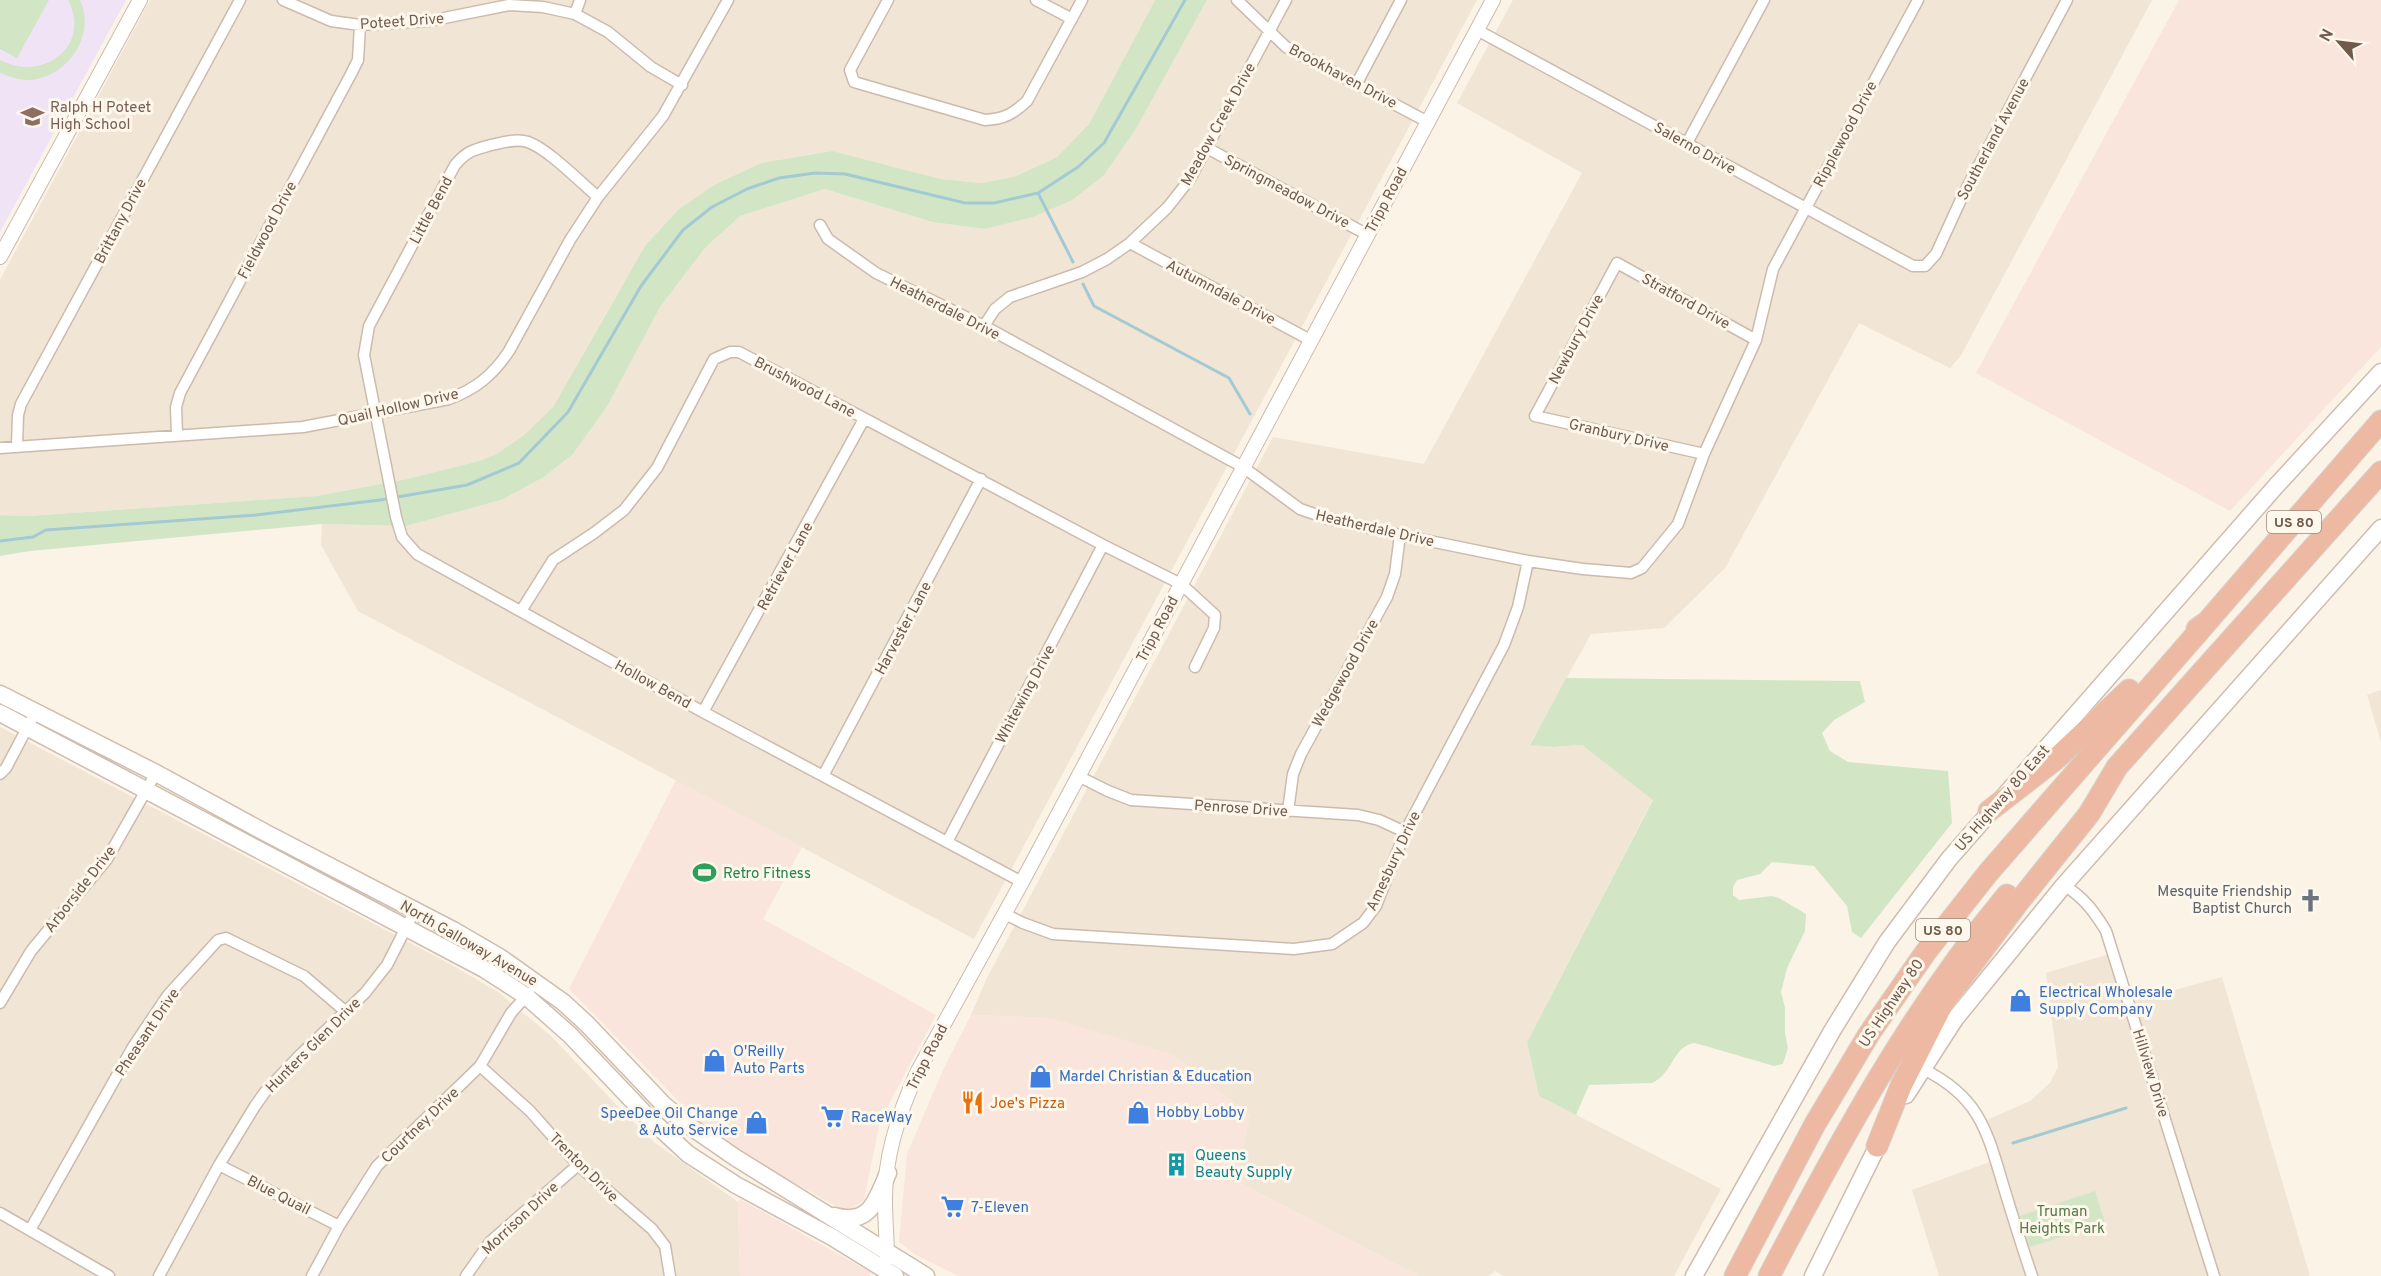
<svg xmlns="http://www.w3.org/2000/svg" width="2381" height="1276" font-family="Overpass,sans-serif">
	<rect width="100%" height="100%" fill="#faf3e6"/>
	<path fill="#f1e5d5" d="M150 0H1155L1089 124 1057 157 1014 177 981 183 941 179 831 151 761 163 714 185 679 209 616 296 553 407 524 435 498 454 479 461 407 479 317 496 27 516 0 515V280Z
		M1207 0H1477L974 939 358 611 321 545 322 524 406 526 501 500 544 477 573 454 608 405 660 307 705 248 740 216 825 189 932 222 984 229 1104 175 1136 129Z
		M1513 0H2152L1960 357 1950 368 1859 323 1725 568 1664 628 1591 634 1530 744 1553 747 1582 745 1653 799 1527 1042 1539 1096 1721 1189 1674 1276H1504L1495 1271 1489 1276H1419L1244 1185 1238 1169 1250 1115 1051 1018 971 1015 987 978 1273 437 1424 464 1582 173 1457 103Z
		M2381 690V742L2367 695Z
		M0 727 450 964 498 992 551 1036 626 1115 654 1142 738 1202 740 1276H0Z
		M2109 954 2124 1004 2222 977 2310 1276H1939L1912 1190 2001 1158 1987 1120 2030 1101 2050 1083 2058 1067 2046 973Z"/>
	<path fill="#f9e5db" d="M2179 0H2381V347L2230 511 1976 373Z
		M676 780 802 847 763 919 936 1015 880 1121 864 1200 847 1212 755 1161 698 1121 569 989Z
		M971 1015 1051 1018 1175 1055 1250 1115 1238 1169 1244 1185 1419 1276H958L916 1255 899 1242 907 1154 943 1070Z
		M740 1199 870 1272V1276H740L738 1202Z"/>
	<path fill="#f0e3f6" d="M0 0H126L0 232Z"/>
	<path fill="#d2e6c6" d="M0 0H49L17 58 0 49Z
		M68 0H80C96 35 69 75 32 80 21 81 10 77 0 73V60C44 83 92 45 68 0Z
		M1155 0H1207L1136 129 1104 175 1072 200 1033 217 984 229 932 222 825 189 740 216 705 248 660 307 608 405 573 454 544 477 501 500 406 526 322 524 30 551 0 556V515L28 516 317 496 407 479 479 461 497 454 524 435 553 407 645 246 679 209 714 185 761 163 832 151 941 179 981 183 1014 177 1057 157 1089 124Z
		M1566 678 1860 681 1865 702 1834 720 1822 733 1830 751 1848 762 1948 771 1952 823 1861 938 1852 932 1847 906 1814 866 1772 862 1760 874 1737 880 1733 887V895L1739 900 1772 896 1779 898 1806 914 1805 931 1787 968 1781 992 1785 1008V1033L1788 1048 1783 1064 1774 1066 1695 1043C1673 1045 1673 1074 1652 1083L1589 1085 1576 1115 1539 1096 1527 1042 1653 800 1582 745 1553 747 1530 745Z
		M2095 1191 2105 1223 2030 1247 2020 1216Z"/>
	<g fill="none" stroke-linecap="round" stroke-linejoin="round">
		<path stroke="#a3cad2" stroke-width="3" d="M1038 193 1073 262
			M1083 284 1094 306 1229 378 1250 414
			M0 541 33 537 46 530 256 515 380 500 467 485 519 463 568 412 641 286 683 230 712 207 747 189 779 178 815 173 845 174 965 203H994L1038 193 1078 167 1104 143 1185 0
			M2013 1143 2126 1108"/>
		<defs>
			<path id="minor" d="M283 0 331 21 360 25 429 21 509 5 543 7 575 14 608 32 651 67 682 85
				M888 0 850 70 854 82 985 120C1004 119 1013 114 1027 101L1082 0
				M1036 0 1072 19
				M1237 0 1286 47 1428 122
				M575 14 580 0
				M1477 30 1913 266H1925L1936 254 1963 195 2067 0
				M1357 83 1401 0
				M1687 143 1764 0
				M1207 148 1368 235
				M598 197C580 182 548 149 528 142 516 138 502 143 491 145 473 150 467 151 455 165L369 326 364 355 396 517 402 537 417 554 703 712 1022 882
				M820 225 828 239 876 273 984 326 1243 467 1300 509 1329 519 1400 535 1528 561 1583 569 1631 573 1642 568 1678 524 1704 454 1756 340 1773 269 1918 0
				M1130 243 1312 341
				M984 326 995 309 1010 297 1082 272 1107 259 1130 243 1167 208 1190 179 1286 0
				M177 435 176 407 180 393 351 74 358 60 360 25
				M17 446 18 415 21 404 240 0
				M0 448 303 427 449 399C476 389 493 375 509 351L570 240 598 197 663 116 728 0
				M1704 454 1535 416 1617 263 1756 340
				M521 611 553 560 594 533 624 510 657 468 714 359 730 352H739L1103 545 1181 584 1215 615 1214 628 1195 667
				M703 712 864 419
				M0 774 6 768 35 713
				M823 776 981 479
				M1078 776 1108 791 1131 800 1358 815 1379 820 1405 832
				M1288 811 1293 774 1301 754 1387 597 1395 574 1400 535
				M947 842 1103 545
				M2064 885C2084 898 2094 911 2106 931L2214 1276
				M1005 914 1023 923 1053 934 1294 949 1332 944 1363 923 1376 906 1405 832 1504 645 1518 607 1528 561
				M0 1003 31 951 107 859 156 773
				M480 1066 530 1111 578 1165 652 1229 665 1246 670 1276
				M1923 1069C1980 1097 1987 1131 2004 1188 2013 1217 2022 1247 2032 1276
				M219 1165 339 1226
				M0 1213 109 1276
				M30 1230 133 1047 168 995 218 940 226 938 304 976 346 1012
				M159 1276 219 1165 255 1106 265 1092 300 1055 365 993 387 965 415 910
				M312 1276 339 1226 377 1166 480 1066 511 1013 529 993
				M466 1276 490 1242 578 1165"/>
			<path id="tertiary" d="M0 257 140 0
				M887 1258C887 1239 885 1221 885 1202 884 1157 899 1112 918 1071L1022 882 1493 0"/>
			<path id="secondary" d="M0 694 156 773 266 833 453 930 501 958 563 1002 587 1024 664 1105 688 1125 736 1158 926 1276
				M0 713 484 969 526 996 570 1035 648 1117 688 1154 736 1185 832 1237 895 1276
				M1906 1095 1955 1019 2064 885 2381 528
				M834 1216C870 1226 876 1201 888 1173
				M1694 1276 1832 1031 1887 942 1949 859 2276 486 2381 372
				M1813 1276 1883 1135"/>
			<path id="motorway" d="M2197 629 2207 622 2381 421
				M1989 811 2056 759 2129 690
				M1877 1146 1901 1086 1943 1003 2017 904 2089 814 2117 767 2381 472
				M1735 1276 1815 1124 1869 1034 1925 953 1988 873 2207 622
				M1769 1276C1840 1141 1909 1013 2007 895"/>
		</defs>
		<use href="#minor" stroke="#cbbbad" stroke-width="13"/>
		<use href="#tertiary" stroke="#cbbbad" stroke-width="16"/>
		<use href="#secondary" stroke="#cfbdae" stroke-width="19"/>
		<use href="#motorway" stroke="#d7d1cd" stroke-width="23"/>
		<use href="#minor" stroke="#fff" stroke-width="10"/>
		<use href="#tertiary" stroke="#fff" stroke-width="14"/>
		<use href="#secondary" stroke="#fff" stroke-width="16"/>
		<use href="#motorway" stroke="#eeb9a2" stroke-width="21"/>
	</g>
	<defs>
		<symbol id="school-bare" viewBox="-9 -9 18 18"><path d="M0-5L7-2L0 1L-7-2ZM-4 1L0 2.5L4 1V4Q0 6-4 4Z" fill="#8d6e63" stroke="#fdf7ec" stroke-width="2.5" paint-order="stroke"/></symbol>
		<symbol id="stadium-bare" viewBox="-9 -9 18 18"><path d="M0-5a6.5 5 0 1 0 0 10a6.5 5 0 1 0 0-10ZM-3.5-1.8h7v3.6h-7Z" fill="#2e9e5b" stroke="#fdf7ec" stroke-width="2.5" paint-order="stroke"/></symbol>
		<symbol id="church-bare" viewBox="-9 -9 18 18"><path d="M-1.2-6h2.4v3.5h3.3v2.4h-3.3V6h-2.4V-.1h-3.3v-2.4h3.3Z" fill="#6b7280" stroke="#fdf7ec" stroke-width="2.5" paint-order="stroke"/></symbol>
		<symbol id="shop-bare" viewBox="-9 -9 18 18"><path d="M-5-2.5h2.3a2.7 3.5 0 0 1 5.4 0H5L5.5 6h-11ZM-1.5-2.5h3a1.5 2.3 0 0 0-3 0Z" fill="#3f7fe0" stroke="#fdf7ec" stroke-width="2.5" paint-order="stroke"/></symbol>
		<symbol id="restaurant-bare" viewBox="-9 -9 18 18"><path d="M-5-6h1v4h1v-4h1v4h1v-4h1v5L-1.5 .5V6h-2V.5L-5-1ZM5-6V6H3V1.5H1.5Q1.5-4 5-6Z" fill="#e8710a" stroke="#fdf7ec" stroke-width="2.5" paint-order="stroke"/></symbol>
		<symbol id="supermarket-bare" viewBox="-9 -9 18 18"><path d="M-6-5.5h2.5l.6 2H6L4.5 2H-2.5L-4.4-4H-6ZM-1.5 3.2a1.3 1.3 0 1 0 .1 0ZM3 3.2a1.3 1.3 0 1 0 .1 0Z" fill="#3f7fe0" stroke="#fdf7ec" stroke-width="2.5" paint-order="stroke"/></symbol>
		<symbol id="building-bare" viewBox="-9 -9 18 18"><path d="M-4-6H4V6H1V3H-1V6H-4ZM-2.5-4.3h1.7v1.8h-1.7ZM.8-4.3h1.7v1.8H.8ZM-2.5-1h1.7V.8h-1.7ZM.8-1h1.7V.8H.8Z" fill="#0f9aa8" stroke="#fdf7ec" stroke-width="2.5" paint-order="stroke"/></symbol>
	</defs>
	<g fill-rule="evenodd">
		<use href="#school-bare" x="16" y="100" width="33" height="33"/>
		<use href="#stadium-bare" x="688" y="856" width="33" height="33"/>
		<use href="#church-bare" x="2294" y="884" width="33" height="33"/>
		<use href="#shop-bare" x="2004" y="984" width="33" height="33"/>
		<use href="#shop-bare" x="698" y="1044" width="33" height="33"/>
		<use href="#shop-bare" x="1024" y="1060" width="33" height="33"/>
		<use href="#restaurant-bare" x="956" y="1086" width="33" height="33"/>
		<use href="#shop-bare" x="1122" y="1096" width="33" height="33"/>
		<use href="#supermarket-bare" x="816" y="1100" width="33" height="33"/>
		<use href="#shop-bare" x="740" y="1106" width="33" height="33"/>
		<use href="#building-bare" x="1160" y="1148" width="33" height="33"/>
		<use href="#supermarket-bare" x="936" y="1190" width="33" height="33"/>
	</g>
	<g text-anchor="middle" stroke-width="6" stroke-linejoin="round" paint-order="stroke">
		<g fill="#fdf7ec" stroke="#9b8a7d" stroke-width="1.5">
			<rect x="2267" y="511" width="54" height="22" rx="4.5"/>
			<rect x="1916" y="919" width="54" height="22" rx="4.5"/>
		</g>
		<g font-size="14" font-weight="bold" fill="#715b4d">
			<text x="2294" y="527">US 80</text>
			<text x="1943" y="935">US 80</text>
		</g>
		<g font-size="15" fill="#715b4d" stroke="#fdf7ec">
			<text transform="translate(402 21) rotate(-4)" y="5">Poteet Drive</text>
			<text transform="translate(1343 76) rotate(28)" y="5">Brookhaven Drive</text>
			<text transform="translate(1218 124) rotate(-61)" y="5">Meadow Creek Drive</text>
			<text transform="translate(1845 134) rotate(-62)" y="5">Ripplewood Drive</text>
			<text transform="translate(1993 139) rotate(-62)" y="5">Southerland Avenue</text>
			<text transform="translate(1695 148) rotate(29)" y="5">Salerno Drive</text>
			<text transform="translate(1287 191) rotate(28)" y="5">Springmeadow Drive</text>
			<text transform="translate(1386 200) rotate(-62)" y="5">Tripp Road</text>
			<text transform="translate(431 210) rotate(-62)" y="5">Little Bend</text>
			<text transform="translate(120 221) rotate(-62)" y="5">Brittany Drive</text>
			<text transform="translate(267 230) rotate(-62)" y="5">Fieldwood Drive</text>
			<text transform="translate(1221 292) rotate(28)" y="5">Autumndale Drive</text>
			<text transform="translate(1686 301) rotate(29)" y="5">Stratford Drive</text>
			<text transform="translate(945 308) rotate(27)" y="5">Heatherdale Drive</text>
			<text transform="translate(1576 339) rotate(-62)" y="5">Newbury Drive</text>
			<text transform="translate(805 387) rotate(28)" y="5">Brushwood Lane</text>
			<text transform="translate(398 407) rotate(-13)" y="5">Quail Hollow Drive</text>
			<text transform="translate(1619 435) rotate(13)" y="5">Granbury Drive</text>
			<text transform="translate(1375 528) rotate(13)" y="5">Heatherdale Drive</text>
			<text transform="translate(785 566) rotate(-61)" y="5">Retriever Lane</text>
			<text transform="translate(903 628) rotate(-62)" y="5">Harvester Lane</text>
			<text transform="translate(1157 629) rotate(-62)" y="5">Tripp Road</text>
			<text transform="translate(1345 673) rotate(-61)" y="5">Wedgewood Drive</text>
			<text transform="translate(653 684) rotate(29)" y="5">Hollow Bend</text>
			<text transform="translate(1025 694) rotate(-62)" y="5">Whitewing Drive</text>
			<text transform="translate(2002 798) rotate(-49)" y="5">US Highway 80 East</text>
			<text transform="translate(1241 808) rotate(4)" y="5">Penrose Drive</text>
			<text transform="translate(1393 861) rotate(-65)" y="5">Amesbury Drive</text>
			<text transform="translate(80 889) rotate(-52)" y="5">Arborside Drive</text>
			<text transform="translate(469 943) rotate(30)" y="5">North Galloway Avenue</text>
			<text transform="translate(1891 1003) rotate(-56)" y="5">US Highway 80</text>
			<text transform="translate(147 1032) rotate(-56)" y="5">Pheasant Drive</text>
			<text transform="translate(313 1045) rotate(-45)" y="5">Hunters Glen Drive</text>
			<text transform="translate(927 1057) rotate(-63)" y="5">Tripp Road</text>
			<text transform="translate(2151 1073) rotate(73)" y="5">Hillview Drive</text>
			<text transform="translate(420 1125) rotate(-44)" y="5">Courtney Drive</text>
			<text transform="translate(584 1167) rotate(45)" y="5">Trenton Drive</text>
			<text transform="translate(279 1195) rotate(27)" y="5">Blue Quail</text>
			<text transform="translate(520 1218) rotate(-43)" y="5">Morrison Drive</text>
		</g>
		<g font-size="15" fill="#785e54" stroke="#fdf7ec" text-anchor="start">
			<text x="50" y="112">Ralph H Poteet<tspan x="50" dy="17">High School</tspan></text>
		</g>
		<g font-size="15" fill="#27864d" stroke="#fdf7ec" text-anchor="start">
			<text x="723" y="878">Retro Fitness</text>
		</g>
		<g font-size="15" fill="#5b616d" stroke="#fdf7ec" text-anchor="end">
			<text x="2292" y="896">Mesquite Friendship<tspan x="2292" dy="17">Baptist Church</tspan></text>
		</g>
		<g font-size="15" fill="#366cbe" stroke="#fdf7ec" text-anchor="start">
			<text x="2039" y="997">Electrical Wholesale<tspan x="2039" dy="17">Supply Company</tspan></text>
			<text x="733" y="1056">O'Reilly<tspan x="733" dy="17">Auto Parts</tspan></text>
			<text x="1059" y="1081">Mardel Christian &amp; Education</text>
			<text x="1156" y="1117">Hobby Lobby</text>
			<text x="738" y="1118" text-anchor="end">SpeeDee Oil Change<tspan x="738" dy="17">&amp; Auto Service</tspan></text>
			<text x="851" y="1122">RaceWay</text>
			<text x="971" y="1212">7-Eleven</text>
		</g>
		<g font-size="15" fill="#c56008" stroke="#fdf7ec" text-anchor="start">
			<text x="990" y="1108">Joe's Pizza</text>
		</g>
		<g font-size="15" fill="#0d838f" stroke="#fdf7ec" text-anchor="start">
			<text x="1195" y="1160">Queens<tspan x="1195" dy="17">Beauty Supply</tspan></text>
		</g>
		<g font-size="15" fill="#567b49" stroke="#fdf7ec">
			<text x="2062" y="1216">Truman<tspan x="2062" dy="17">Heights Park</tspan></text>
		</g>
	</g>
	<g transform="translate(2339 42) rotate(298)" stroke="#fdf7ec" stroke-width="4.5" paint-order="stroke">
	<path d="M0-4.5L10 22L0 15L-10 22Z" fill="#715b4d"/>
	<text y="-9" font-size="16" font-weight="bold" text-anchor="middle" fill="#715b4d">N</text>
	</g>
</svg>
